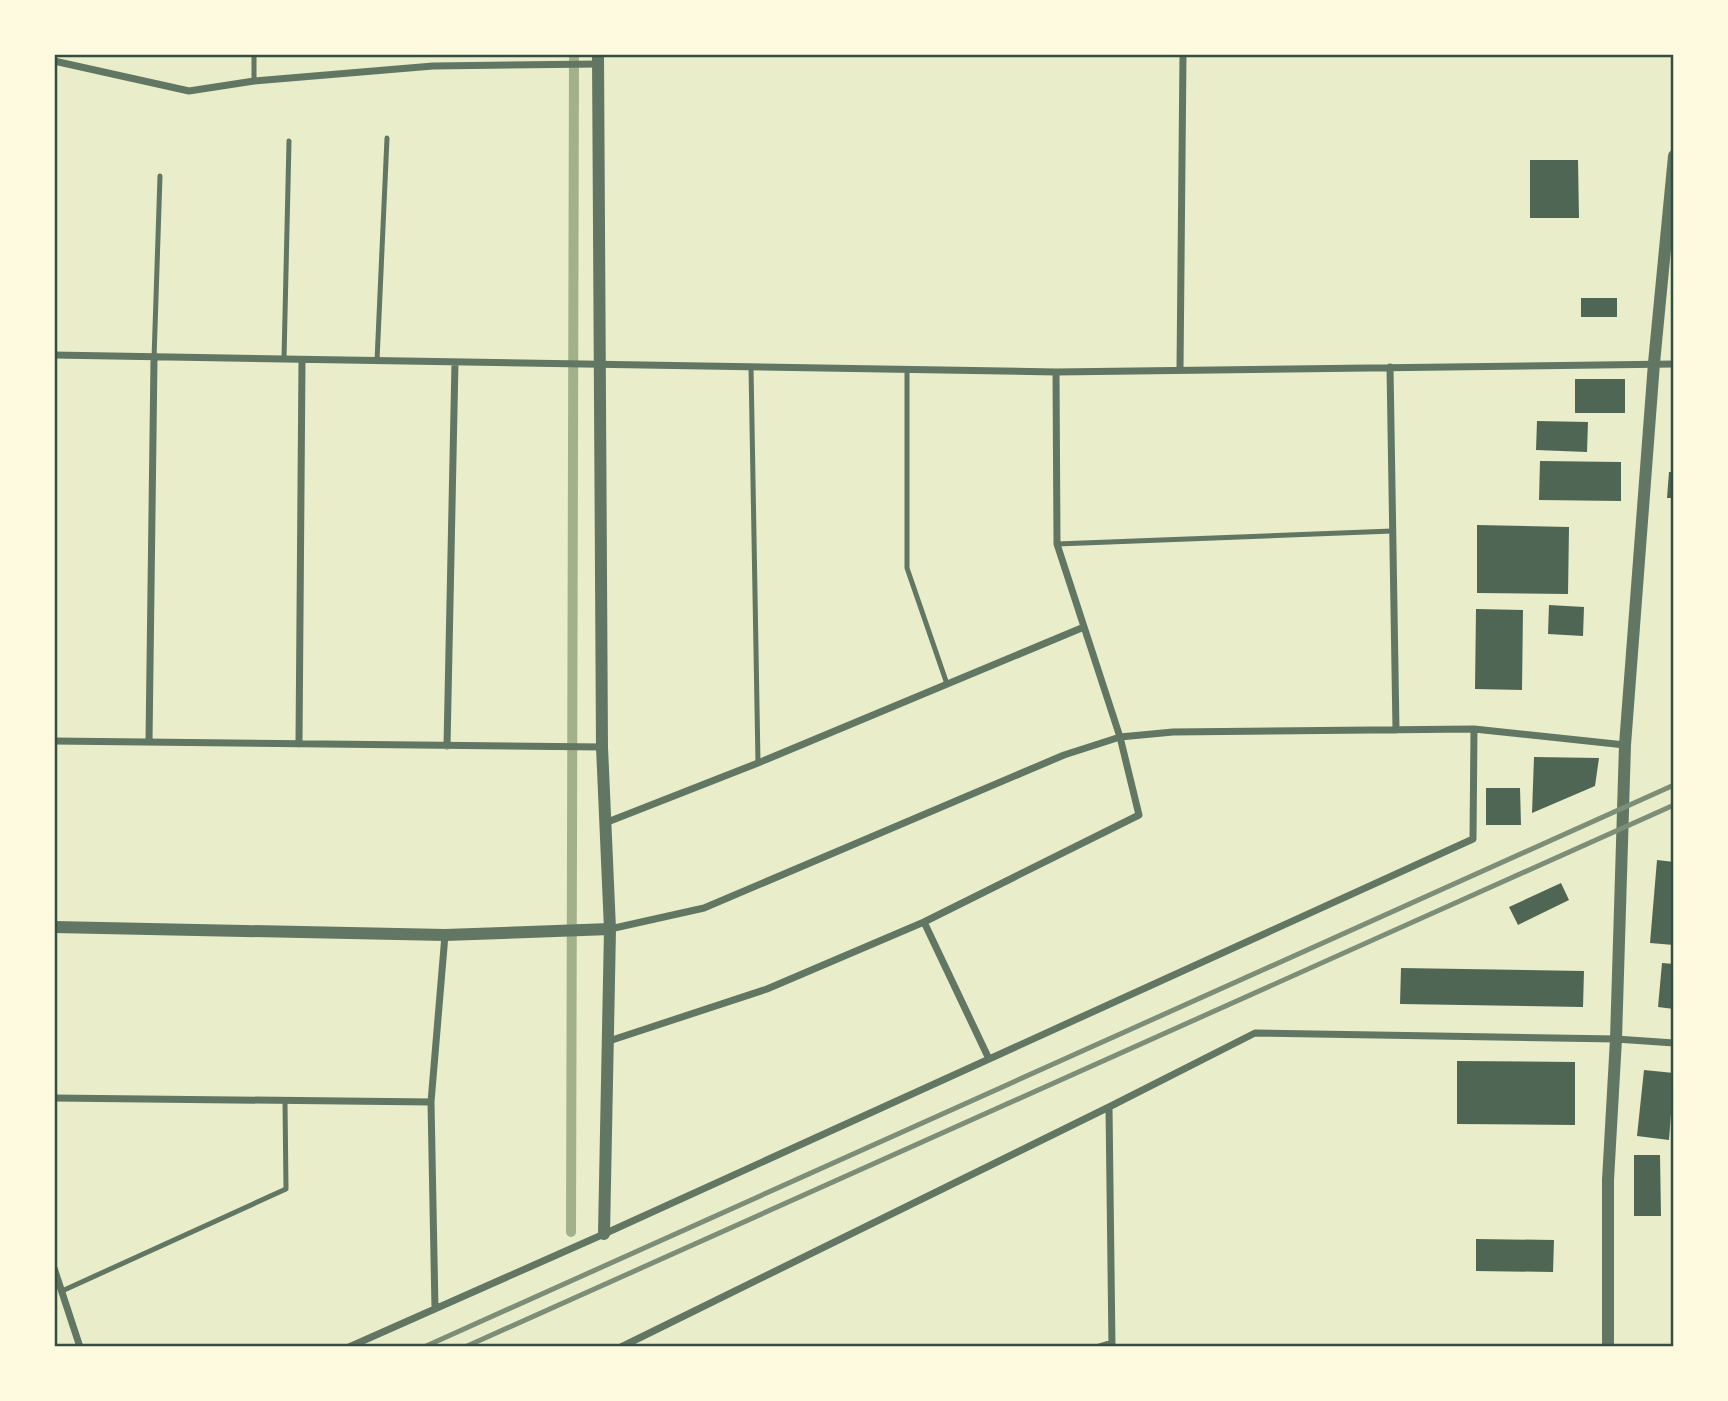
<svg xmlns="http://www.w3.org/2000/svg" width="1728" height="1401" font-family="'Nunito Sans',sans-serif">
	<rect width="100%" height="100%" fill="#e9edc9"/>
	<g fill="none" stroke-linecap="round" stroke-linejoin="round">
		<path stroke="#a3b18a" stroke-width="10" d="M571 1232 574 54"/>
	</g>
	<path fill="#4f6655" d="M1530 160H1578L1579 218H1530Z
		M1581 298H1617V317H1581Z
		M1575 379H1625V413H1575Z
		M1537 421 1588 422 1587 452 1536 450Z
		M1540 461 1621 462V501L1539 500Z
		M1669 472H1674V498H1667Z
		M1477 525 1569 527 1568 594 1477 593Z
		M1549 605 1584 607 1583 636 1548 634Z
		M1476 609 1523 610 1522 690 1475 689Z
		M1534 757 1599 758 1595 786 1532 813Z
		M1486 788H1520L1521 825H1486Z
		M1657 860 1674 862V945L1650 943Z
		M1561 883 1569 900 1518 925 1509 907Z
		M1662 963 1674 964V1009L1658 1007Z
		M1401 968 1584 971 1583 1007 1400 1004Z
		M1457 1061 1575 1062V1125L1457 1124Z
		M1644 1070 1674 1073 1669 1140 1637 1136Z
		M1634 1155H1660L1661 1216H1634Z
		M1476 1239 1554 1240 1553 1272 1476 1271Z"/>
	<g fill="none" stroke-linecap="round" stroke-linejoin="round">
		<path stroke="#617663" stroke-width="5" d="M254 54V81
			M154 359 160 176
			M284 359 289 141
			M377 361 387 138
			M751 367 758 763
			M907 370V568L947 684
			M1057 544 1392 531
			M62 1291 286 1189 285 1101"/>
		<path stroke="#617663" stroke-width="7" d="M54 61 189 91 254 81 433 66 598 64
			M54 355 1056 372 1674 364
			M1390 367 1396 730
			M1180 370 1183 54
			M54 741 602 747
			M149 742 154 359
			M299 744 302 360
			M447 746 455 362
			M605 823 758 763 1084 627
			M924 922 989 1059
			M610 929 704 908 1064 755 1120 737 1173 732 1474 729 1625 745
			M609 1041 767 989 924 922 1139 815 1120 737 1057 544 1056 372
			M54 1098 431 1102
			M1109 1107 1112 1347
			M54 1268 80 1347
			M435 1309 431 1102 445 935
			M349 1347 604 1234 1473 839 1474 729
			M621 1347 1109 1107 1255 1033 1616 1039 1674 1043
			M1099 1347 1112 1343"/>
		<path stroke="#617663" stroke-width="12" d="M598 54 602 747 610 929 604 1234
			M54 927 445 935 610 929
			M1608 1347V1180L1616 1039 1625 745 1654 363 1674 156"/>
		<path stroke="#7c8e77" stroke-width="5" d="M424 1347 1674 785
			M465 1347 1674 805"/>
	</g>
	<rect width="1728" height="1401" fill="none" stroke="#fefae0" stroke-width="112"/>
	<rect x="56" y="56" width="1616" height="1289" fill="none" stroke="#344e41" stroke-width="2.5"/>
</svg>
